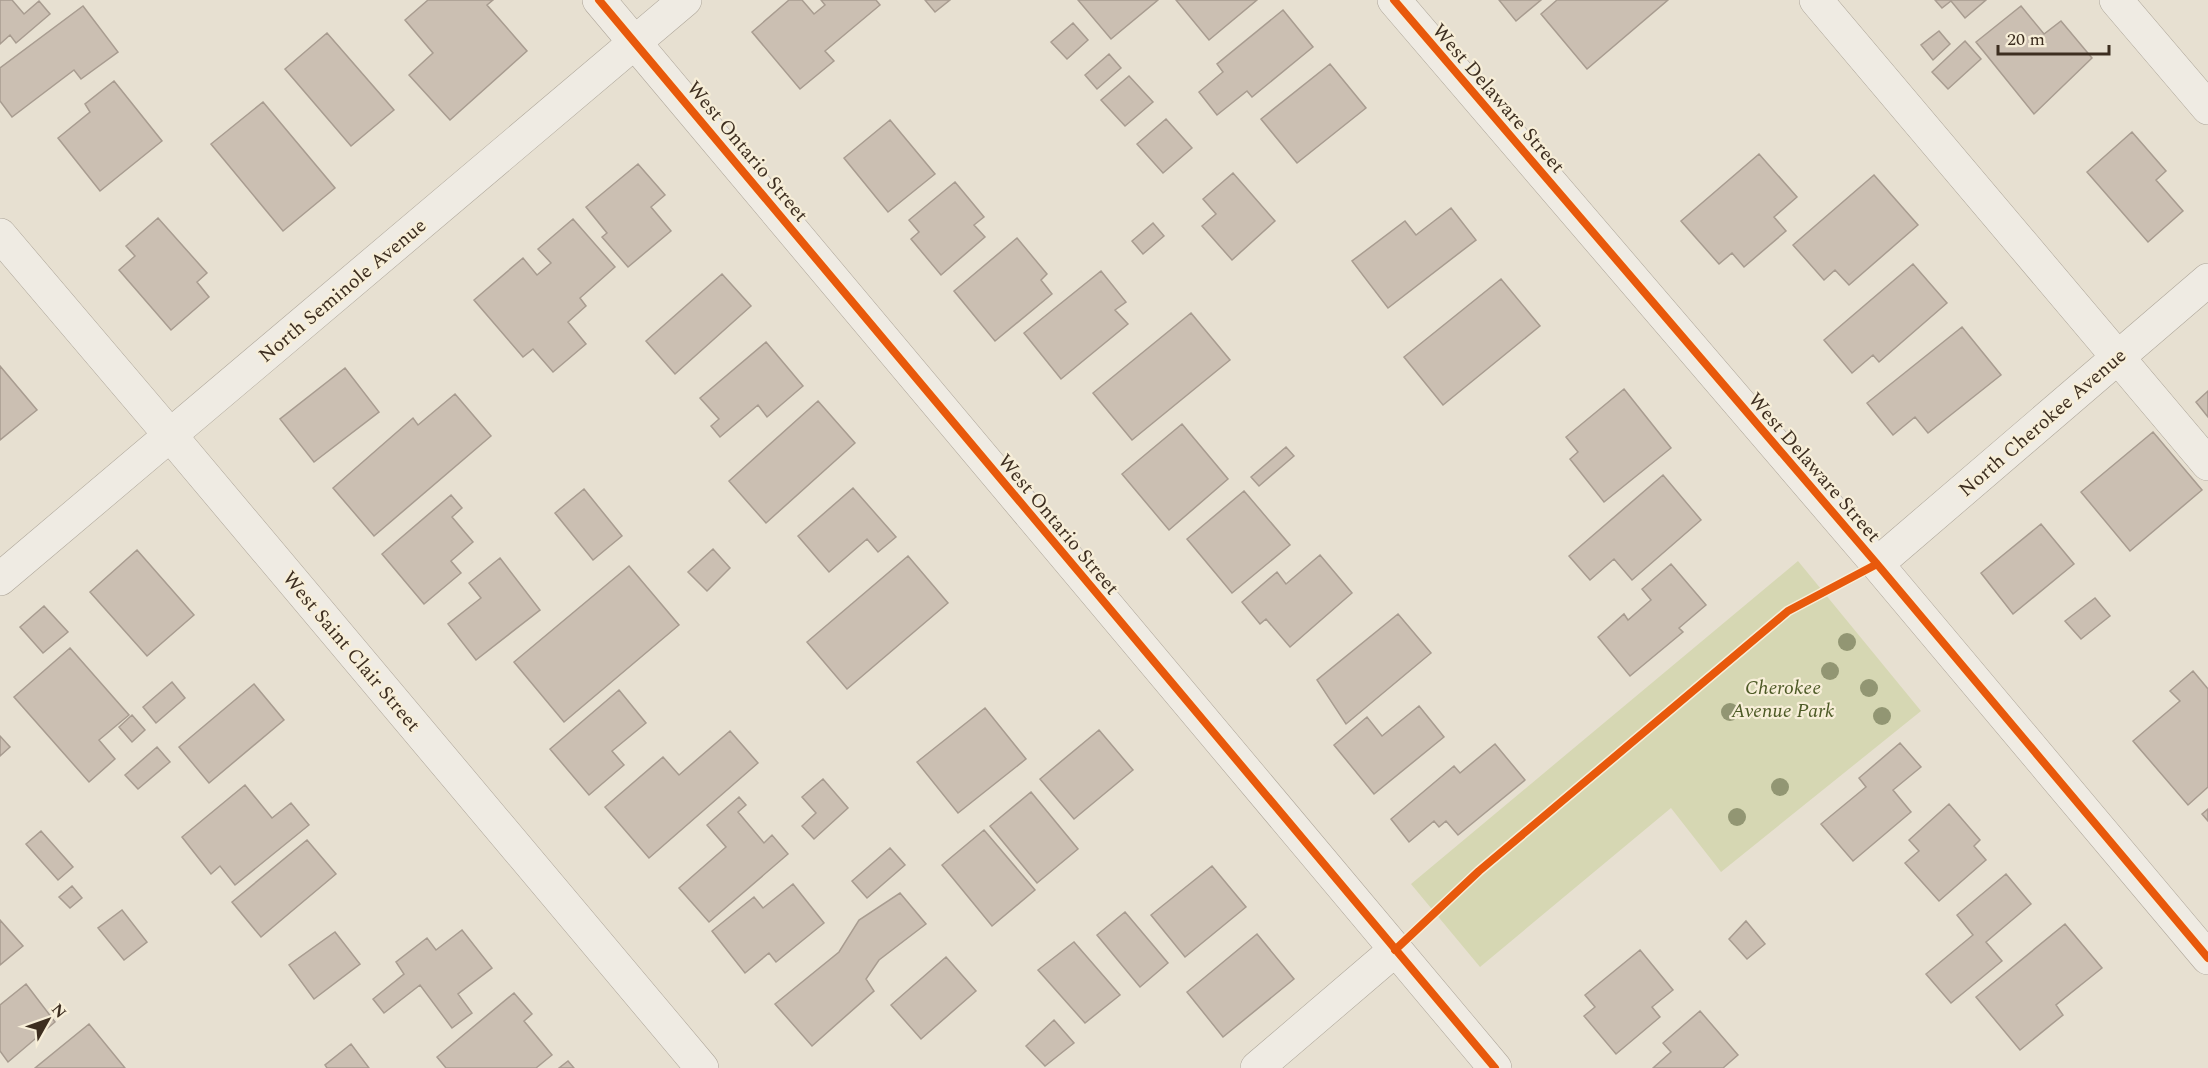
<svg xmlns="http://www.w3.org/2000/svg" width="2208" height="1068" font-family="Spectral,serif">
	<rect width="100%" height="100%" fill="#e7e0d1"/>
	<path fill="#d6d7b3" d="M1798 561 1921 711 1721 872 1671 808 1480 967 1411 884Z"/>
	<path fill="#cbbfb2" stroke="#a89c90" stroke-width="1.5" d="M0 0H12L24 14 39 1 50 14 16 43 10 35 0 44Z
		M428 0H493L487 5 527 51 450 120 409 75 433 53 405 20Z
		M789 0H802L814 14 825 5 821 0H876L880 5 825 51 834 61 800 89 752 32Z
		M925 0H950L935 12Z
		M1078 0H1158L1111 39Z
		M1176 0H1257L1209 40Z
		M1499 0H1541L1516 21Z
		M1557 0H1668L1587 69 1541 14Z
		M1935 0H1986L1965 18 1951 1 1942 8Z
		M83 6 118 52 81 79 74 70 12 117 0 101V68Z
		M2021 6 2044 34 2061 21 2092 58 2034 114 1976 42Z
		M1283 10 1313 47 1252 97 1247 91 1217 115 1199 92 1223 72 1217 64Z
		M1073 23 1088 40 1067 59 1051 42Z
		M1939 31 1950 44 1933 60 1921 45Z
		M327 33 394 110 351 146 285 69Z
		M1965 41 1981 59 1948 89 1932 72Z
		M1109 54 1121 68 1097 89 1085 75Z
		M1330 64 1366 108 1297 163 1261 119Z
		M1129 76 1153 102 1125 126 1101 100Z
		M114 81 162 141 100 191 58 138 90 112 85 104Z
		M263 102 335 188 283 231 211 144Z
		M1166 119 1192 148 1163 173 1137 144Z
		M890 120 935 174 888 212 844 158Z
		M2132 132 2166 171 2156 180 2183 211 2148 242 2087 172Z
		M1759 154 1797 197 1774 217 1786 231 1744 267 1732 253 1719 264 1681 221Z
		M638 164 665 195 651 207 671 231 628 267 602 237 607 233 586 207Z
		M1233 173 1275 221 1232 260 1202 226 1216 214 1203 199Z
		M1874 175 1918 225 1849 285 1835 270 1824 280 1793 245Z
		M955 182 984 217 974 225 985 237 941 275 911 239 919 232 909 220Z
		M1451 208 1476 240 1388 308 1352 261 1405 221 1416 235Z
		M158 218 207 273 197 282 209 297 171 330 119 270 135 256 126 246Z
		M573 219 615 267 580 298 586 306 568 322 586 344 553 372 533 349 523 357 474 300 523 258 537 275 551 263 538 249Z
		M1153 223 1164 236 1143 254 1132 241Z
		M1017 238 1047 274 1041 280 1052 294 995 341 954 291Z
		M1913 264 1947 303 1879 362 1873 355 1852 373 1824 340Z
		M1101 271 1126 302 1115 310 1128 324 1061 379 1024 333Z
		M722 274 751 306 675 374 646 341Z
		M1501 279 1540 326 1443 405 1404 357Z
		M1191 313 1230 360 1132 440 1093 393Z
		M1962 327 2001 375 1928 433 1915 417 1893 435 1867 403Z
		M766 342 803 386 767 417 758 405 720 437 711 426 719 419 700 398Z
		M0 366 37 410 0 440Z
		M345 368 379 412 314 462 280 419Z
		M1624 389 1671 448 1604 502 1570 459 1578 452 1566 437Z
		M2208 391V417L2196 402Z
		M455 394 491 436 374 536 333 488 413 418 418 425Z
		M818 401 855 443 766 523 729 481Z
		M1182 424 1228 479 1169 530 1122 474Z
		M2153 432 2202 490 2130 551 2081 492Z
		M1286 447 1294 456 1259 486 1251 477Z
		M1663 475 1701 520 1632 580 1614 559 1590 580 1569 556Z
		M853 488 896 537 878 552 867 539 829 572 798 536Z
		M584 489 622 536 593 560 555 513Z
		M1244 491 1290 545 1232 593 1187 539Z
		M451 495 462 508 452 517 473 542 451 561 461 573 424 604 382 554Z
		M2041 524 2074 564 2013 614 1981 573Z
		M713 549 730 568 707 591 688 572Z
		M137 550 194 615 147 656 90 592Z
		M1320 555 1352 593 1290 647 1266 619 1260 624 1242 602 1277 572 1286 584Z
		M908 556 948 603 847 689 807 642Z
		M500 558 540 610 476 660 448 624 481 598 469 583Z
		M1671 564 1706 605 1679 628 1683 632 1630 676 1598 637 1624 614 1628 620 1651 600 1642 589Z
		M629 566 679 625 564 722 514 662Z
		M2095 598 2110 616 2081 639 2065 621Z
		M44 606 68 632 43 653 20 627Z
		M1398 614 1431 653 1346 724 1317 680Z
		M70 648 129 715 99 740 115 759 89 782 14 697Z
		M2193 671 2208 689V787L2188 805 2133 741 2180 701 2170 691Z
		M172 682 185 698 156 723 143 707Z
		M254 684 284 720 209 783 179 747Z
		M619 690 646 723 612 751 624 765 589 795 550 749Z
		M1419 706 1444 737 1374 794 1334 745 1367 717 1382 736Z
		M985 708 1026 759 958 813 917 762Z
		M132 715 145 730 132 742 119 727Z
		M1099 730 1133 770 1074 819 1040 779Z
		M730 731 758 763 649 858 605 807 663 757 679 775Z
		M0 736 10 747 0 756Z
		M1900 743 1921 767 1893 790 1911 812 1853 861 1821 824 1866 787 1859 778Z
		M1495 744 1525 780 1458 835 1446 821 1439 827 1434 821 1409 842 1391 819 1454 766 1460 773Z
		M157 747 170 762 138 789 125 775Z
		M823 779 848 808 814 839 802 826 816 813 802 797Z
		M245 785 272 818 291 803 309 825 235 885 220 866 211 874 182 837Z
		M1031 792 1078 849 1037 883 990 826Z
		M739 797 746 805 738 812 764 843 772 835 788 854 709 922 679 888 726 847 707 825Z
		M1949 804 1980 840 1974 846 1986 860 1939 901 1905 863 1919 851 1909 840Z
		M2208 809V821L2202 814Z
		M984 830 1035 890 992 926 942 865Z
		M41 831 73 867 58 880 26 844Z
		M307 840 336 874 261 937 232 902Z
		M890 848 905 865 867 898 852 881Z
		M1212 866 1246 907 1185 957 1151 915Z
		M2006 874 2031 904 1986 942 2002 961 1951 1003 1926 974 1973 935 1957 915Z
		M793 884 824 923 776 962 769 953 745 973 712 931 754 897 763 908Z
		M72 886 82 898 70 908 59 897Z
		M900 893 926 924 879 960 866 979 874 991 812 1046 775 1004 839 952 859 920Z
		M122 910 147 942 124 960 98 928Z
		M1125 912 1168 963 1140 987 1097 935Z
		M0 920 23 946 0 965Z
		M1746 921 1765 944 1747 959 1729 939Z
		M2065 924 2102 968 2056 1005 2063 1015 2020 1050 1976 997Z
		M462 930 492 968 458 994 472 1013 452 1028 420 985 384 1013 373 999 404 974 396 962 427 938 436 950Z
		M335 932 360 964 314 999 289 965Z
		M1257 934 1294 979 1223 1037 1187 992Z
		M1074 942 1120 995 1085 1023 1038 970Z
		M1640 950 1673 990 1652 1007 1660 1017 1616 1054 1584 1016 1595 1007 1585 995Z
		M946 957 976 991 921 1039 891 1005Z
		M26 984 55 1022 8 1062 0 1051V1005Z
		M514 993 532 1014 524 1021 552 1055 536 1068H446L437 1057Z
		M1700 1011 1738 1055 1723 1068H1653L1671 1052 1663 1043Z
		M1054 1020 1074 1043 1045 1066 1026 1046Z
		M89 1024 125 1068H35Z
		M351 1044 369 1068H327L325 1065Z
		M568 1061 574 1068H559Z"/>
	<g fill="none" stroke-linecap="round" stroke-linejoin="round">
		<defs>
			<path id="minor" d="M599 0 1495 1068
				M1394 0 1877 564 2208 958
				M1816 0 2208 464
				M2116 0 2208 108
				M0 235 170 435 702 1068
				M1877 564 2208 280
				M0 579 685 0
				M1257 1068 1395 950"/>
		</defs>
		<use href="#minor" stroke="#ada599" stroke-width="34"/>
		<use href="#minor" stroke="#efebe3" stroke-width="33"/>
		<defs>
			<path id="cycleway" d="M599 0 1495 1068
				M1394 0 1877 564 2208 958
				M1395 950 1479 871 1788 611 1877 564"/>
		</defs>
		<use href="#cycleway" stroke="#f7eed8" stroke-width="11"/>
		<use href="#cycleway" stroke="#e8590c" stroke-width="8"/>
	</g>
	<g fill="#929673">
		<circle cx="1847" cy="642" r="9"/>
		<circle cx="1830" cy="671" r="9"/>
		<circle cx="1869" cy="688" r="9"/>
		<circle cx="1730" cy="712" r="9"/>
		<circle cx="1882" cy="716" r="9"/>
		<circle cx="1780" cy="787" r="9"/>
		<circle cx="1737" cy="817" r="9"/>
	</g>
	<g text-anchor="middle" stroke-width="4.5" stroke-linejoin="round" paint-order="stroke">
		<g font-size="20" fill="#3d2e20" stroke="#f7eed8">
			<text transform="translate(1499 98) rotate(49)" y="7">West Delaware Street</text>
			<text transform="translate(748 151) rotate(50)" y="7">West Ontario Street</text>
			<text transform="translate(342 290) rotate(-40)" y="7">North Seminole Avenue</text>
			<text transform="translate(2042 422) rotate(-41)" y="7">North Cherokee Avenue</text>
			<text transform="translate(1815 467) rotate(49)" y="7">West Delaware Street</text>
			<text transform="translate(1059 524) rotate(50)" y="7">West Ontario Street</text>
			<text transform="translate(352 651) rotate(50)" y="7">West Saint Clair Street</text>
		</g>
		<g font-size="20" font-style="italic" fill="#4d5a26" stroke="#f7eed8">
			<text x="1783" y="694">Cherokee<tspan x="1783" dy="23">Avenue Park</tspan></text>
		</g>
	</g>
	<g transform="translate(48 1020) rotate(50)" stroke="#f7eed8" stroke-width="4.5" paint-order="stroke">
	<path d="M0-4.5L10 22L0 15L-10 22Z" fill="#3d2e20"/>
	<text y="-9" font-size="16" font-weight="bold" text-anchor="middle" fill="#3d2e20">N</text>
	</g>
	<path d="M1998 45v9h111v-9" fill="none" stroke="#3d2e20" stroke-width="3"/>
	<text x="2007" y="45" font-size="18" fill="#3d2e20" stroke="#f7eed8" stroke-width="4.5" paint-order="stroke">20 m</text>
</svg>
